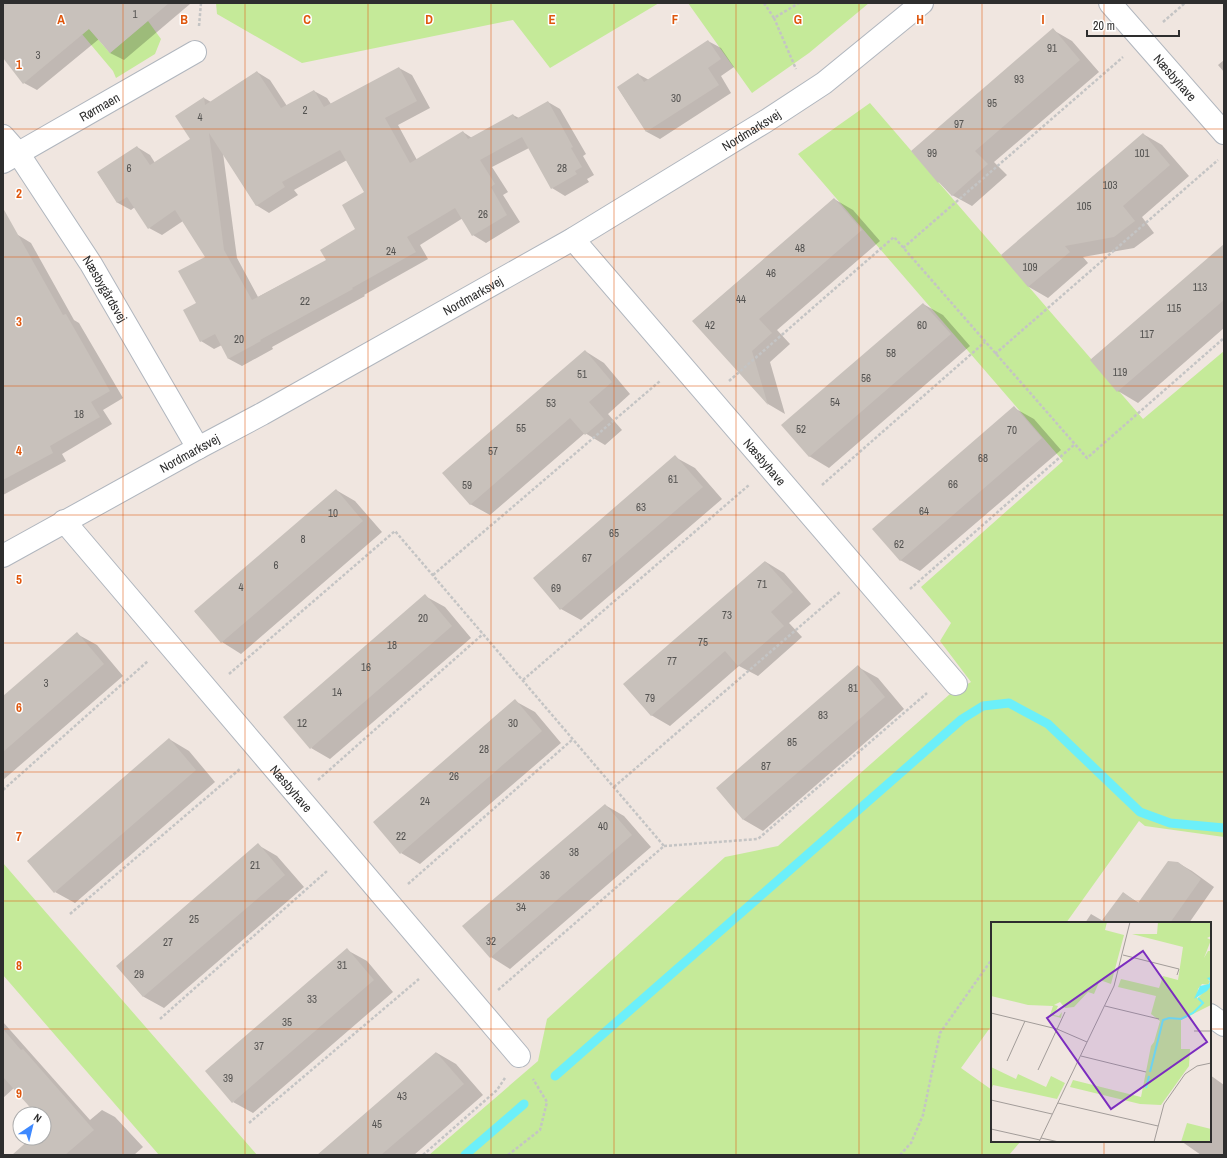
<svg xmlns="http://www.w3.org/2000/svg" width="1227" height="1158" font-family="'Archivo Narrow',sans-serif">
	<rect width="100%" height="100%" fill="#f0e6e0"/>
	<path fill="#c5ea99" d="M216 3H659L550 68 513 20 302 63 217 14Z
		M688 3H869L809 53 752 93Z
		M66 15 84 23 110 53 148 21 161 39 155 54 116 78 113 71Z
		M870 103 1143 419 1224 351V837L1145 826 1139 821 1066 923H992V1025L961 1068 992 1090V1141H1021L1009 1155H429L538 1061 547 1019 725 857 778 846 950 694 971 682 940 641 951 623 921 587 1063 461 798 154Z
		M3 863 257 1155H159L3 975Z"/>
	<path fill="#0003" fill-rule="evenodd" d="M3 3H204L190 4 124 60 110 53 99 39 37 90 24 83 3 52Z
		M1053 30 1072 41 1099 72 994 162 1007 175 972 206 952 195 939 182Z
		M708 41 721 48 734 67 721 76 731 93 660 139 647 132 618 88 638 74 649 80Z
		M1224 60V72L1218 65Z
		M399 68 412 75 430 108 398 125 417 160 463 132 472 138 513 115 519 118 548 102 560 109 586 154 583 156 594 175 587 179 589 182 565 196 552 188 529 148 492 167 508 192 503 195 520 222 486 243 473 235 463 218 420 245 428 259 364 295 365 296 272 347 273 349 242 366 229 359 222 345 214 349 201 341 207 257 183 221 162 235 149 228 135 207 131 210 118 203 98 173 137 147 150 155 155 163 192 139 177 116 204 98 211 102 257 72 270 80 287 106 314 91 327 98 331 104ZM223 153 256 205 269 213 298 195 294 190 347 160 365 192 357 229 328 260 258 297 237 258Z
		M1143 134 1162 145 1189 176 1142 217 1154 233 1134 248 1083 257 1088 263 1048 298 1029 287 1002 256Z
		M834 199 853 210 880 241 777 330 790 344 770 362 785 414 768 404 693 321Z
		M18 235 31 243 74 320 79 323 123 398 103 410 112 424 62 454 66 461 3 495V243Z
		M1224 246V328L1138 403 1118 391 1091 360Z
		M923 304 943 315 970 346 829 468 809 456Z
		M585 351 604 363 630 394 608 414 622 430 605 445 585 433 490 515 470 504Z
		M1014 408 1034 419 1061 450 920 571 900 560Z
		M675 457 695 468 722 499 581 620 561 609 535 578Z
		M336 490 355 501 382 532 241 654 222 642 195 612Z
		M766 562 784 573 811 604 789 623 802 637 758 676 739 666 670 726 651 715Z
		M425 596 445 607 471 638 330 759 311 748Z
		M77 634 97 645 123 676 3 780V697Z
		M858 667 878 678 904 709 763 831 744 820 717 788Z
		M515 701 535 712 561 743 420 864 401 853Z
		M169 739 189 751 215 782 75 903 55 892Z
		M605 805 624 816 651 847 510 969 491 957Z
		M258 845 277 856 304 887 164 1008 144 997 117 966Z
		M1178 863 1192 871 1214 887 1189 923H1085L1091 914 1103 921 1123 893 1139 903Z
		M347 950 367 961 393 992 253 1113 233 1102Z
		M3 1022 90 1120 102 1110 115 1117 143 1147 134 1155H30L33 1138H44V1128L47 1125 44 1121V1114H37L14 1088 3 1098Z
		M437 1053 456 1064 483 1095 414 1155H318Z
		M1210 1075 1224 1085V1155H1201L1181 1141H1210Z"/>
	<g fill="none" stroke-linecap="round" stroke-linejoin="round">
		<path stroke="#6ceff9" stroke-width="9" d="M555 1076 962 719 983 706 1009 703 1048 724 1140 812 1170 823 1224 828
			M465 1155 524 1104"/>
	</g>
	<path fill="#c8c1bb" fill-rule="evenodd" d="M3 3H169L110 53 89 29 23 84 3 58Z
		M1053 28 1080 60 975 151 988 164 952 196 939 182 938 183 911 151Z
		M708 40 721 59 708 68 719 85 646 132 617 87 638 73 644 82Z
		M399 67 417 101 385 118 410 163 463 131 468 139 513 114 516 119 548 101 573 147 571 148 582 167 575 171 577 174 551 189 522 137 480 160 495 184 491 187 507 215 472 236 455 208 407 237 416 252 352 288 353 289 260 340 261 341 228 359 215 334 200 342 183 310 196 303 178 271 205 257 175 210 148 229 127 197 117 203 97 172 137 146 150 165 190 139 175 116 204 97 205 105 257 71 281 108 314 90 324 107ZM209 133 256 206 285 187 282 182 340 150 364 192 342 205 355 229 320 250 326 260 252 300 224 250Z
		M1143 133 1170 165 1123 206 1135 221 1114 237 1065 246 1070 252 1028 287 1001 255Z
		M834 198 862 230 759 319 772 333 752 351 768 405 692 321Z
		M3 208 63 315 66 314 110 391 91 402 100 417 50 446 53 453 3 480Z
		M1224 244V300L1117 392 1090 360Z
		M923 303 951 334 809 457 781 425Z
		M585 350 612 382 589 402 604 419 585 435 570 418 470 505 442 473Z
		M1014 406 1042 438 900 561 872 529Z
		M675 455 703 487 560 610 533 578Z
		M336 489 363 521 221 643 194 611Z
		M765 561 793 592 771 612 784 626 738 666 725 651 651 716 623 684Z
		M425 594 452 626 310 749 283 717Z
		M77 632 104 664 3 752V696Z
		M858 665 885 697 743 820 716 788Z
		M515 699 542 731 400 854 373 822Z
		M169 738 196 770 54 893 27 861Z
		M605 804 632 835 490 958 462 926Z
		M258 843 285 875 143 997 116 966Z
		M1168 861 1178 862 1201 879 1170 923H1100L1123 892 1138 903Z
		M347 948 374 980 232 1103 205 1071Z
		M3 1029 21 1050 23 1049 94 1130 65 1155H12L31 1138H44V1127L46 1125 44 1123V1114H36L3 1077Z
		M436 1052 464 1084 381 1155H317Z"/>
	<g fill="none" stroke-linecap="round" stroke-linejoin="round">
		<defs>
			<g id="minor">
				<path id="s1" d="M1110 3 1224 133"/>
				<path id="s2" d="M3 136 18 153 91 264 198 448"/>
				<path id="s3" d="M3 162 195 52"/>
				<path id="s4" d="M573 239 956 684"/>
				<path id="s5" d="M64 521 519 1056"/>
				<path id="s6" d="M3 556 198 448 262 414 573 239 766 121 824 83 922 3"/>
				<path d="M1210 1015 1224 1025"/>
			</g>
		</defs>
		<use href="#minor" stroke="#b0b6be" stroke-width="24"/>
		<path stroke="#c4c4c4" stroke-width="2.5" stroke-dasharray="3 2" stroke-linecap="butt" d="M764 3 774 18 799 3
			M774 18 796 69
			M1163 22 1185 3
			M199 26 201 3
			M903 248 1123 57
			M995 354 1218 160
			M729 381 894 237 1087 458 1224 338
			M822 485 985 342
			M433 575 660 381
			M910 589 1075 444
			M229 674 395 531 664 846 498 990
			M523 680 749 485
			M318 780 483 634
			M614 787 841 591
			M3 790 148 661
			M664 846 758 839 927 693
			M408 884 573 739
			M70 914 240 769
			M160 1019 327 871
			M249 1123 419 979
			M423 1155 497 1090 505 1078
			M508 1155 540 1130 547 1102 533 1079
			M900 1155 911 1143 923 1115 940 1033 992 959"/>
		<use href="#minor" stroke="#fff" stroke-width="22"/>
	</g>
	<path fill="none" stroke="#df570e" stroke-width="1" stroke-opacity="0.55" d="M123 3V1155M245 3V1155M368 3V1155M491 3V1155M614 3V1155M736 3V1155M859 3V1155M982 3V1155M1104 3V923M3 129H1224M3 257H1224M3 386H1224M3 515H1224M3 643H1224M3 772H1224M3 901H1224M3 1029H992M1210 1029H1224M1104 1141V1155"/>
	<g text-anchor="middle" stroke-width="3" stroke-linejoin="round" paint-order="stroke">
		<g font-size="11" fill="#545351">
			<text x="135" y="18">1</text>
			<text x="1052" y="52">91</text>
			<text x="38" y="59">3</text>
			<text x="1019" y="83">93</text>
			<text x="676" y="102">30</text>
			<text x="992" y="107">95</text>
			<text x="305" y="114">2</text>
			<text x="200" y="121">4</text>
			<text x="959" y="128">97</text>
			<text x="932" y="157">99</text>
			<text x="1142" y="157">101</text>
			<text x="129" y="172">6</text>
			<text x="562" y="172">28</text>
			<text x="1110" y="189">103</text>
			<text x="1084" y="210">105</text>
			<text x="483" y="218">26</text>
			<text x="800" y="252">48</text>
			<text x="391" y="255">24</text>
			<text x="1030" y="271">109</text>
			<text x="771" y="277">46</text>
			<text x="1200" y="291">113</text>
			<text x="741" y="303">44</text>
			<text x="305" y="305">22</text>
			<text x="1174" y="312">115</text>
			<text x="710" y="329">42</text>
			<text x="922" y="329">60</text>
			<text x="1147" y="338">117</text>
			<text x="239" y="343">20</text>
			<text x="891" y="357">58</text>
			<text x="1120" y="376">119</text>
			<text x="582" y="378">51</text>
			<text x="866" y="382">56</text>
			<text x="835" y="406">54</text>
			<text x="551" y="407">53</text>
			<text x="79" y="418">18</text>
			<text x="521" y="432">55</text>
			<text x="801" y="433">52</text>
			<text x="1012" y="434">70</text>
			<text x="493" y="455">57</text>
			<text x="983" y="462">68</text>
			<text x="673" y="483">61</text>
			<text x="953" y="488">66</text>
			<text x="467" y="489">59</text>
			<text x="641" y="511">63</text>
			<text x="924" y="515">64</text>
			<text x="333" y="517">10</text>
			<text x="614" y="537">65</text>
			<text x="303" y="543">8</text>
			<text x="899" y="548">62</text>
			<text x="587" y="562">67</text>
			<text x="276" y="569">6</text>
			<text x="762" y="588">71</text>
			<text x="241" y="591">4</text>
			<text x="556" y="592">69</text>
			<text x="727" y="619">73</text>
			<text x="423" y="622">20</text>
			<text x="703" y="646">75</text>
			<text x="392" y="649">18</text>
			<text x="672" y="665">77</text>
			<text x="366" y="671">16</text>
			<text x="46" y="687">3</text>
			<text x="853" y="692">81</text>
			<text x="337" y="696">14</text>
			<text x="650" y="702">79</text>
			<text x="823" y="719">83</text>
			<text x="302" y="727">12</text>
			<text x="513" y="727">30</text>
			<text x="792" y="746">85</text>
			<text x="484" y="753">28</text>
			<text x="766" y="770">87</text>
			<text x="454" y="780">26</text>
			<text x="425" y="805">24</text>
			<text x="603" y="830">40</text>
			<text x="401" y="840">22</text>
			<text x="574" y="856">38</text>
			<text x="255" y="869">21</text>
			<text x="545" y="879">36</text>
			<text x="521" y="911">34</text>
			<text x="194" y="923">25</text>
			<text x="491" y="945">32</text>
			<text x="168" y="946">27</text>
			<text x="342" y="969">31</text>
			<text x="139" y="978">29</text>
			<text x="312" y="1003">33</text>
			<text x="287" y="1026">35</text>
			<text x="259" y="1050">37</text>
			<text x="228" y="1082">39</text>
			<text x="402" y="1100">43</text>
			<text x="377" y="1128">45</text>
		</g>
		<g font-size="13" fill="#2e2e2e" stroke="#fff">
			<text dy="5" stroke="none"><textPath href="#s1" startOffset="99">Næsbyhave</textPath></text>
			<text dy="5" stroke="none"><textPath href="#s3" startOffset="111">Rørmaen</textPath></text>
			<text dy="5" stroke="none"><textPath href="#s6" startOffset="861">Nordmarksvej</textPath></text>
			<text dy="5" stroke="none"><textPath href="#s2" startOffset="184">Næsbygårdsvej</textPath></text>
			<text dy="5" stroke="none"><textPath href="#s6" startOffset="537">Nordmarksvej</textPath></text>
			<text dy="5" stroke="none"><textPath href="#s6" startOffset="213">Nordmarksvej</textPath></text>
			<text dy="5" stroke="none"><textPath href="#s4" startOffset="294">Næsbyhave</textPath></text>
			<text dy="5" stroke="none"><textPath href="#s5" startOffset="351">Næsbyhave</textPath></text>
		</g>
	</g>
	<g transform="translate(991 922)">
		<rect width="220" height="220" fill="#f0e6e0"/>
		<path d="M0 0H116L114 8 133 13 120 62 109 58 103 72 97 70 83 85 74 86 69 80 63 83 67 84 63 93 68 94 71 90 70 96 59 93 62 84 37 83 0 74ZM167 0H220V14L216 16 220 18 213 36 217 29H220V55L217 58 219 59 217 63 211 62 207 67 206 77 220 62V83L190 98V127H199L198 144 170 183 149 182 79 165 82 158 150 175 160 124 163 120 169 99 160 92 165 74 127 65 130 57 168 66 172 54 187 58 192 25 141 12H166ZM0 145 25 157 27 152 55 165 60 154 74 161 66 177 2 163 0 168ZM196 201 220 207V220H190Z" fill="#c5ea99"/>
		<path d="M220 55V64L216 69 203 77 209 64 218 62 219 59 216 56Z" fill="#6ceff9"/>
		<path fill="none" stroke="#6ceff9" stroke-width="2" d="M159 150 172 98 178 96 190 97 202 91 212 81 207 76M155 166 158 154"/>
		<path fill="none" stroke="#a29c99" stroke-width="1" d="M132 33 188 47 186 53M114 84 168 97M0 91 66 107 96 120M203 109H220M90 134 155 150M16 139 34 99M47 148 74 90M0 178 61 192M67 181 167 204M0 207 49 218M50 216 68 220M48 220 123 64 139 0M163 220 173 182 194 152 206 144 220 141"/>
		<path fill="#7b2cbf" fill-opacity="0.15" stroke="#7b2cbf" stroke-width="2" d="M152 29 216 120 120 187 56 96Z"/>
		<rect width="220" height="220" fill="none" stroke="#2e2e2e" stroke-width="2"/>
	</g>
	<g font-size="13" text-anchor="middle" font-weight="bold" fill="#df570e" stroke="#fff" stroke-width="3" stroke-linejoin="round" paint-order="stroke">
		<text x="61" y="24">A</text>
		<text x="184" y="24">B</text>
		<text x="307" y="24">C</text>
		<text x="429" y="24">D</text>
		<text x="552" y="24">E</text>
		<text x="675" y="24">F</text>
		<text x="798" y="24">G</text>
		<text x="920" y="24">H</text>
		<text x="1043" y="24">I</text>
		<text x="19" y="69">1</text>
		<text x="19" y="198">2</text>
		<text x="19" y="326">3</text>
		<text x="19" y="455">4</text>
		<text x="19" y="584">5</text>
		<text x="19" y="712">6</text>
		<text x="19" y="841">7</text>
		<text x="19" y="970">8</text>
		<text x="19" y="1098">9</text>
	</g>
	<rect width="1227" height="1158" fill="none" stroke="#2e2e2e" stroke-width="8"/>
	<g transform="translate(32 1126) rotate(35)"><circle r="19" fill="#ffffff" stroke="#ababab"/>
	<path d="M0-3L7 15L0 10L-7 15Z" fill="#3e89ff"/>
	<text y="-6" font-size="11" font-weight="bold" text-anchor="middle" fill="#2e2e2e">N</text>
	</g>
	<path d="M1087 30v6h92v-6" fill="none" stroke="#2e2e2e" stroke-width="2"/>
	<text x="1093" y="30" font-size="12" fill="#2e2e2e" stroke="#ffffff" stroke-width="3" paint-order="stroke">20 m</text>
</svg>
